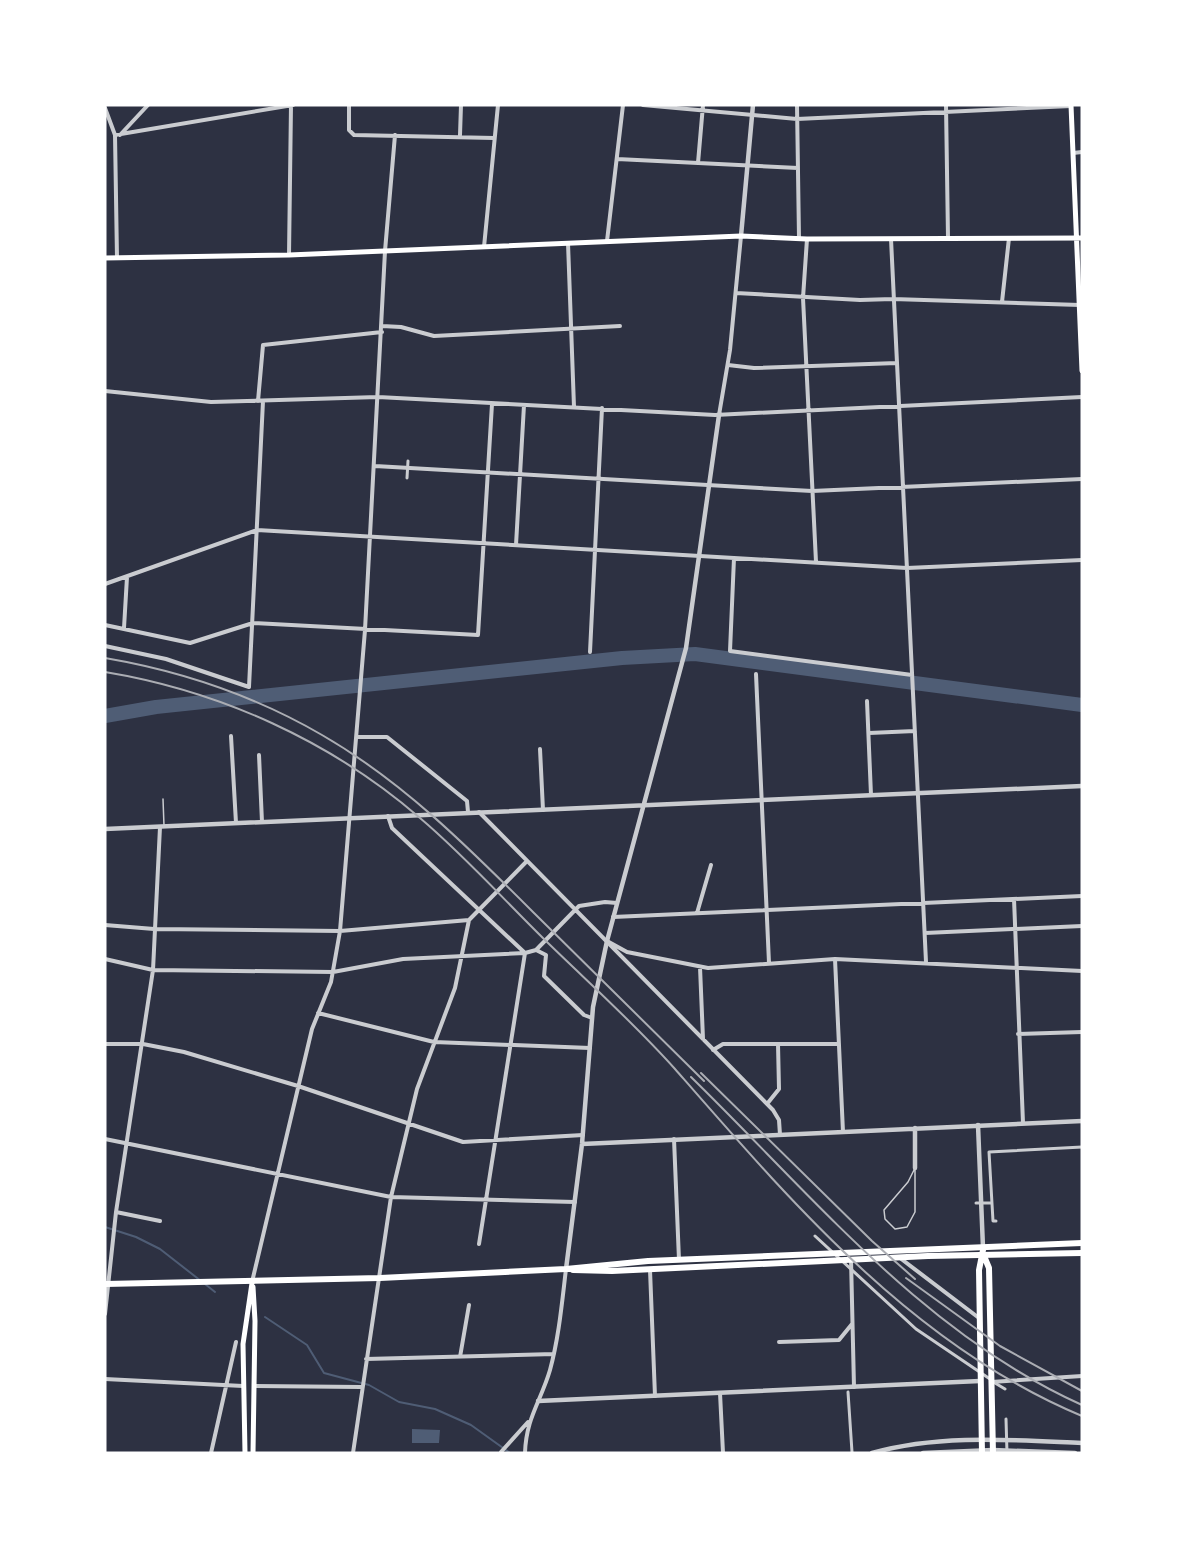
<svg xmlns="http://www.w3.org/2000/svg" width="1187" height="1558" font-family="Signika,sans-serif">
	<rect width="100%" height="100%" fill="#2d3142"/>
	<path fill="#4f5d75" d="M412 1429 440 1430 439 1443H412Z"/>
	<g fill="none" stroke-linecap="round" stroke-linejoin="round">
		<path stroke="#4f5d75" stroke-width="2" d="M105 1227 136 1237 160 1249 201 1281
			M205 1284 215 1292
			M265 1317 307 1345 324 1373 369 1385 399 1402 435 1409 471 1425 510 1453"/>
		<path stroke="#4f5d75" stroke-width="14" d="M105 716 156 707 622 658 695 654 1082 705"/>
		<path stroke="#caccd0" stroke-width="1.5" d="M163 799 164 826
			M915 1168V1212L907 1227 895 1229 885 1219 884 1210 908 1182Z"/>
		<path stroke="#caccd0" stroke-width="3" d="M407 478 408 461
			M976 1203H992
			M996 1221H993L989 1152 1082 1147
			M815 1236 916 1329 990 1379
			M995 1383 1005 1389
			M848 1392 852 1452
			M1006 1419 1007 1453"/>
		<path stroke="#caccd0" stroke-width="4" d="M349 105V130L354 135 494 138
			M643 105 797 119 1071 106
			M797 105 799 238
			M946 105 948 238
			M105 108 115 135 117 258
			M115 135 293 105
			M120 135 148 105
			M460 135 461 105
			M1073 153 1082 152
			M617 159 798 168
			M698 163 703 105
			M807 239 803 298 816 562
			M891 239 926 962
			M607 241 623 105
			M568 243 574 407
			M484 247 498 105
			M289 255 291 105
			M736 293 860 300 893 299 1080 305
			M1002 302 1009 238
			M382 326 401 327 434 336 620 326
			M728 365 754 368 897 363
			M105 391 211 402 378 397 715 415 1082 397
			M258 401 263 345 382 332
			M719 415 730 350 741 236
			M375 466 812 491 1082 479
			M516 545 524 405
			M734 558 730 651 912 675
			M105 584 257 530 907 568 1082 560
			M105 625 190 643 253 623 478 635 492 404
			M124 628 127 577
			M105 646 166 659 249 687 263 401
			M590 652 602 408
			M756 674 769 963
			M867 701 871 795
			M869 733 915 731
			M231 736 236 823
			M356 737H387L467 801 468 812
			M540 749 543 810
			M259 755 262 822
			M479 812 773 1110 779 1120 780 1135
			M388 816 392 828 525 953
			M1014 899 1023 1123
			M697 913 711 865
			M613 917 1082 896
			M105 925 154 929 340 931 469 920
			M925 933 1082 926
			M607 941 627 952 708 968 835 959 1082 971
			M536 950 579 906 605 902 617 903
			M105 959 153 970 333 972 403 959 525 953 536 950 546 955 544 976 584 1015 592 1018
			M835 959 843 1132
			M700 967 703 1039
			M318 1013 434 1042 590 1048
			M1018 1034 1082 1032
			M105 1044H143L184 1052 298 1086 463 1142 583 1135
			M713 1050 723 1044H839
			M767 1104 779 1089 778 1044
			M105 1139 391 1197 575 1202
			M674 1139 679 1260
			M116 1212 160 1221
			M479 1244 525 953
			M900 1258 979 1318
			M851 1259 854 1387
			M650 1270 655 1396
			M252 1282 312 1029 331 982 340 931 365 630 385 251 395 135
			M105 1314 116 1212 153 970 160 827
			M779 1342 839 1340 852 1324
			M460 1357 469 1305
			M366 1359 554 1354
			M105 1379 243 1386
			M991 1382 1082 1376
			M255 1386 361 1387
			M720 1393 723 1453
			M501 1452 528 1422
			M211 1453 236 1342
			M353 1453 391 1197 417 1089 455 988 469 920 527 861
			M525 1453C526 1418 541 1401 550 1370 559 1337 562 1302 566 1269"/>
		<path stroke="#caccd0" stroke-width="4.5" d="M741 236 753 105
			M105 829 1082 786
			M978 1125 983 1248
			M582 1144 1082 1121
			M915 1168V1128
			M566 1269 582 1144 593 1007 607 941 686 648 719 415
			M538 1401 980 1381
			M872 1453C940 1434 1012 1440 1082 1443
			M923 1453 993 1450 1075 1453"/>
		<path stroke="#fff" stroke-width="5" d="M1071 105 1082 371
			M105 258 289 255 741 236 807 239 1082 238
			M253 1287 255 1321 253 1453
			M245 1453 243 1344 252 1283"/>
		<path stroke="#fff" stroke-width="6" d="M984 1256 989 1268 993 1453
			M982 1453 979 1270 983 1250"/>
		<path stroke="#fff" stroke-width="6" d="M573 1270 612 1271 928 1256 1082 1253
			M105 1284 380 1278 566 1269 648 1261 1082 1243"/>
		<path stroke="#abadb3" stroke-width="2" d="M105 658C181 671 255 696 322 735 402 781 468 847 533 912 590 968 647 1025 704 1081
			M105 672C220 691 331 741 420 818 465 856 504 900 546 941 589 983 635 1024 675 1069 792 1203 914 1346 1082 1416
			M701 1073 872 1241 915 1279
			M691 1077C813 1196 924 1334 1082 1405
			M906 1278 1000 1346 1082 1391"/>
	</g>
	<rect width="1187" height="1558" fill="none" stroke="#ffffff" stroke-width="213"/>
</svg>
